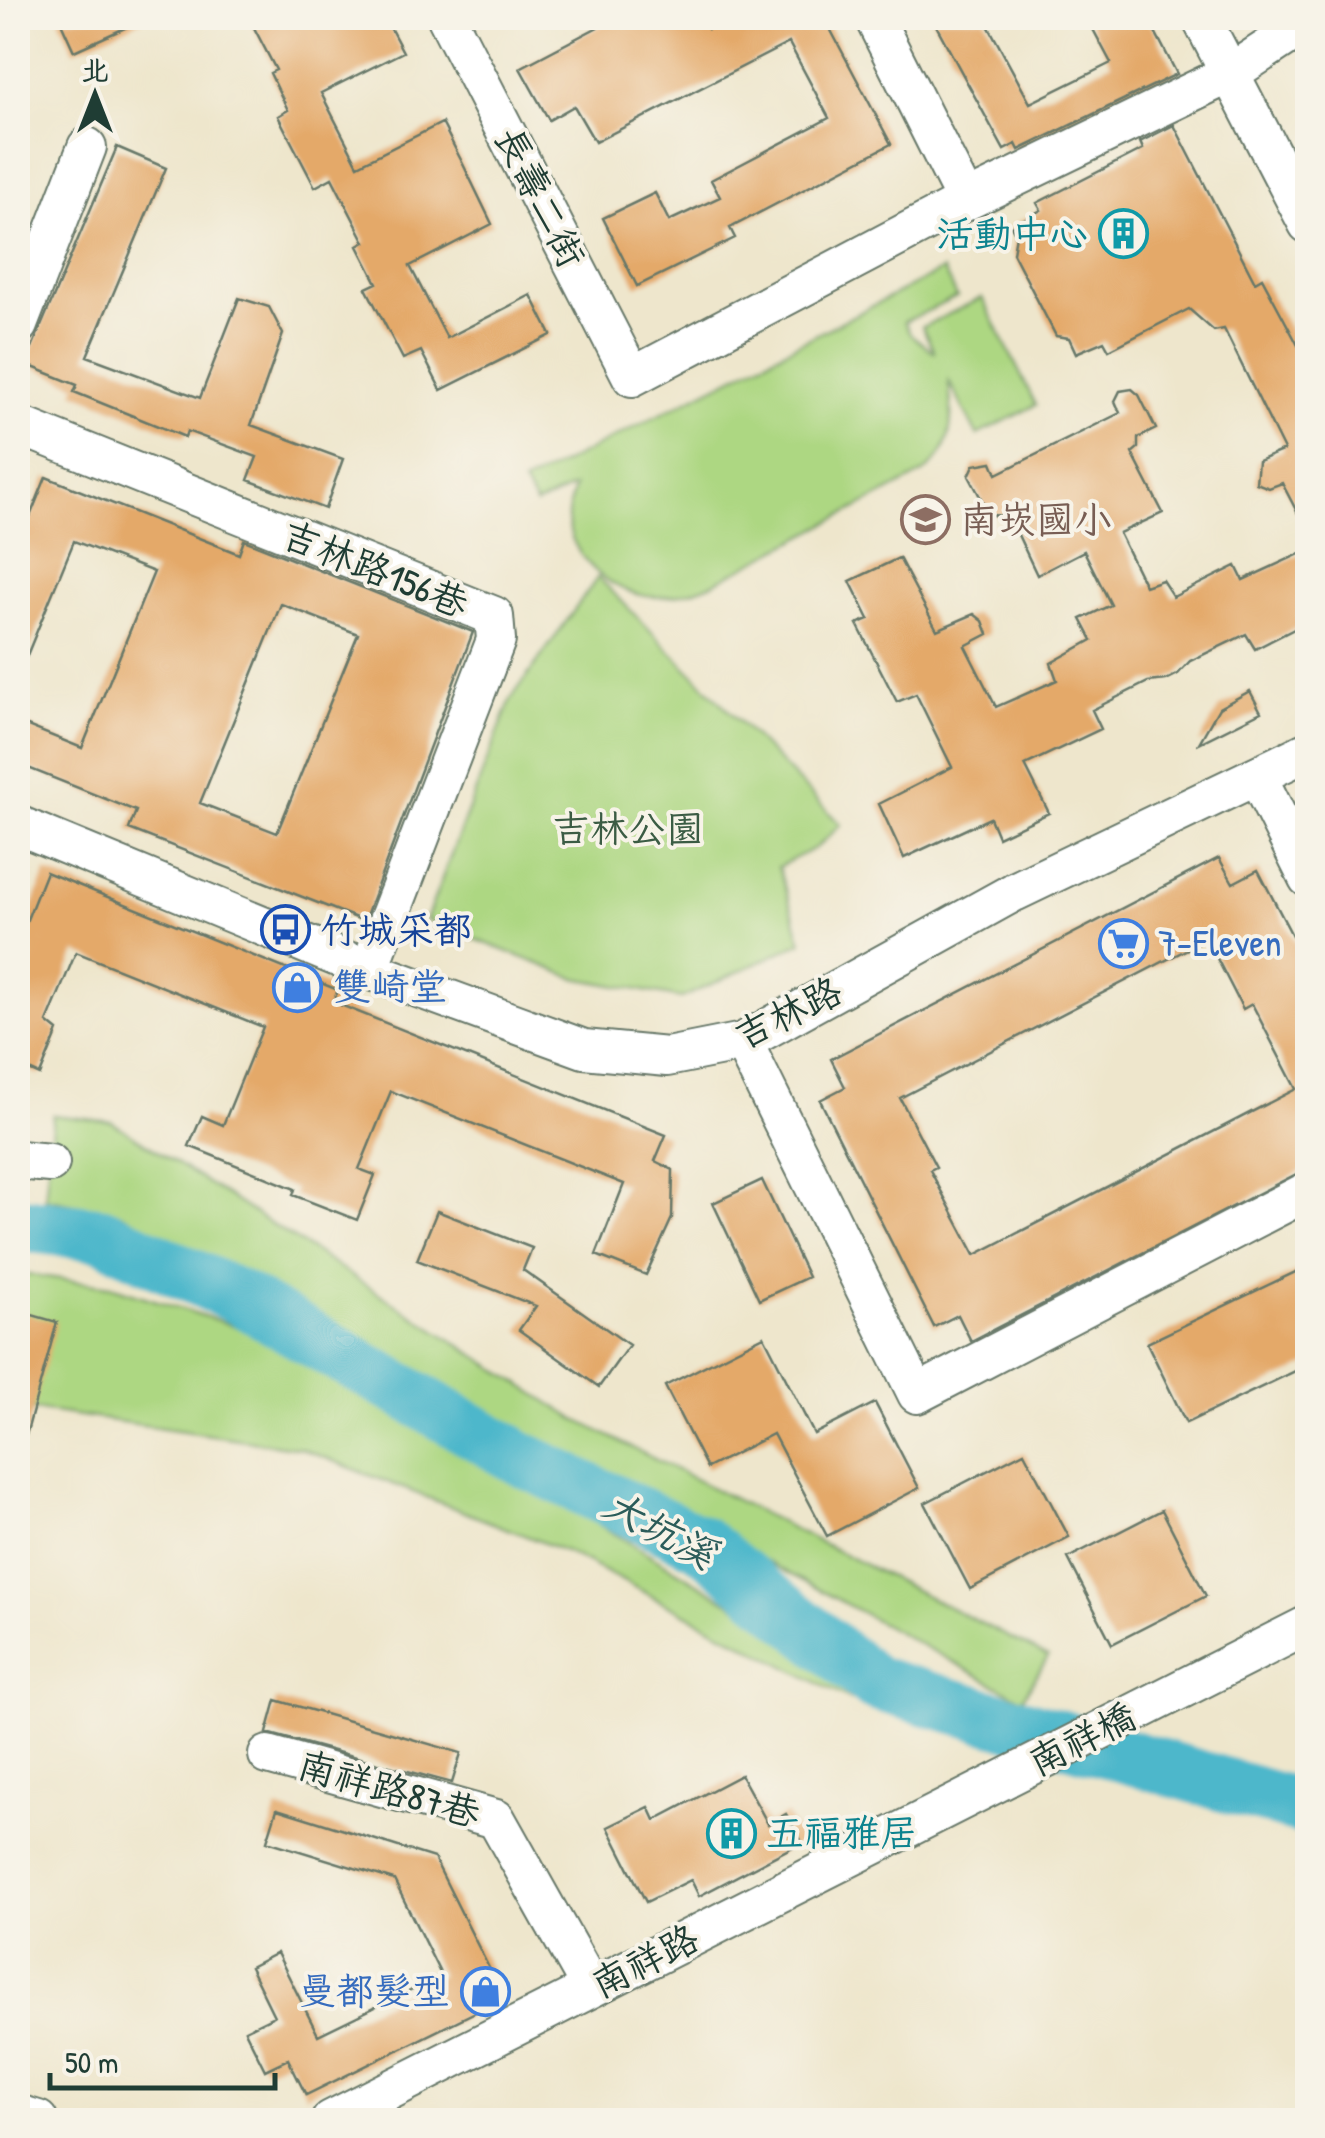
<svg xmlns="http://www.w3.org/2000/svg" width="1325" height="2138" font-family="'Patrick Hand','LXGW WenKai TC',sans-serif">
	<rect width="100%" height="100%" fill="#f7f3e8"/>
	<filter id="ink" filterUnits="userSpaceOnUse"><feTurbulence type="fractalNoise" baseFrequency=".01" numOctaves="2"/><feDisplacementMap in="SourceGraphic" scale="20" xChannelSelector="R" yChannelSelector="G"/><feConvolveMatrix kernelMatrix="1 2 1 2 8 2 1 2 1" color-interpolation-filters="sRGB"/></filter>
	<filter id="wash" filterUnits="userSpaceOnUse"><feTurbulence type="fractalNoise" baseFrequency=".0048" numOctaves="4" result="noise"/><feDisplacementMap in="SourceGraphic" scale="40" xChannelSelector="R" yChannelSelector="G"/><feGaussianBlur stdDeviation="2.25" result="paint"/><feColorMatrix in="noise" values="0 0 0 0 0 0 0 0 0 0 0 0 0 0 0 0 0 1.4 0 .05"/><feComposite in="paint" operator="in"/></filter>
	<g filter="url(#wash)">
		<rect width="100%" height="100%" fill="#eee6cc"/>
		<path fill="#add782" stroke="#668a5b" stroke-width="2.5" d="M943 270 957 297 904 322 910 334 935 353 922 327 982 298 1036 405 977 435 948 379C954 416 955 450 922 474L711 584C694 591 676 597 657 597 617 597 570 560 568 519 567 509 572 497 574 487L536 505 523 484Z
			M598 577 841 825 817 847 778 867 802 942 682 998 575 978 426 920 511 699Z
			M53 1115 112 1122 573 1418 1048 1657 1022 1699 122 1214 45 1198Z
			M18 1273 111 1286 275 1339 536 1487 862 1681 851 1700 567 1552 300 1448 18 1407Z"/>
		<g fill="none" stroke-linecap="round" stroke-linejoin="round">
			<path stroke="#4eb7cb" stroke-width="55" d="M18 1224 101 1234 242 1299 524 1460 701 1543 874 1683 1308 1809"/>
		</g>
		<g id="blocks">
			<path fill="#e4a969" fill-rule="evenodd" d="M59 18H147L74 51Z
				M249 18H385L403 52 321 93 358 165 442 123 462 162 492 224 410 266 447 338 531 295 551 335 441 390 421 351 403 359 366 288 377 283 358 246 365 242 332 178 315 187 278 116 288 110 270 73 276 70Z
				M615 18H702L708 29 730 18H839L827 23 891 144 730 228 735 238 637 286 603 218 655 193 669 221 720 197 711 180 829 118 789 43 595 142 574 106 549 120 520 68Z
				M932 18H984L1030 103 1111 63 1087 18H1148L1177 74 1019 150 1016 144 1004 150Z
				M1174 125 1255 282 1262 278 1308 364V533L1282 483 1269 488 1256 483 1258 461 1284 450 1224 329 1214 331 1189 309 1109 350 1104 341 1076 353 1069 338 1056 336 1013 253 1016 235 1011 226 1041 210 1037 203 1143 149 1140 142Z
				M117 147 166 168 87 356 200 398 239 298 269 307 283 334 251 425 343 459 325 509 248 480 257 457 187 431 185 437 74 392 77 385 25 364Z
				M1132 389 1139 395 1156 429 1138 438V448L1132 453 1163 513 1119 533 1145 586 1162 580 1173 597 1236 566 1243 580 1308 550V610L1297 615 1302 625 1255 649 1246 634 1190 661 1178 674 1166 680 1148 682 1092 710 1101 729 1025 765 1049 813 998 837 990 818 904 858 879 804 952 767 916 694 897 702 857 624 869 619 850 581 899 558 937 630 974 614 983 621 988 634 965 646 996 707 1057 680 1051 663 1092 640 1081 619 1111 605 1084 551 1037 575 1009 516 990 515 969 476 974 465 992 462 997 474 1120 413 1115 401 1120 391Z
				M46 477 239 554 244 540 473 632 364 921 129 829 136 811 18 764V722L82 748 154 572 74 541 18 677V546ZM281 604 358 634 277 833 200 803Z
				M1250 691 1261 712 1199 743 1219 708Z
				M1219 858 1233 883 1258 870 1308 966V1168L971 1341 958 1315 934 1327 820 1100 845 1087 831 1059ZM1207 939 1243 1009 1252 1004 1296 1089 975 1255 930 1170 936 1167 900 1098Z
				M46 872 338 990 333 1002 666 1135 655 1161 673 1170 672 1218 646 1275 596 1255 624 1184 391 1091 359 1169 375 1175 357 1220 293 1195 295 1189 189 1146 202 1116 223 1125 263 1027 76 952 47 1022 58 1031 40 1075 18 1065V942Z
				M762 1180 808 1277 759 1300 713 1203Z
				M437 1211 532 1248 523 1270 629 1345 599 1387 519 1330 536 1306 417 1260Z
				M1308 1266V1365L1186 1423 1147 1343Z
				M18 1311 57 1322 25 1439 18 1438Z
				M764 1336 814 1434 875 1403 919 1488 827 1536 773 1434 707 1468 665 1386Z
				M1024 1452 1069 1537 970 1589 925 1503Z
				M1162 1510 1206 1596 1112 1644 1068 1558Z
				M276 1700 461 1753 452 1783 267 1733Z
				M741 1775 768 1824 786 1814 802 1842 699 1896 691 1880 646 1902 608 1827 649 1807 655 1820Z
				M277 1809 434 1858 504 1998 306 2095 288 2059 265 2070 245 2030 274 2016 250 1967 277 1953 318 2035 441 1975 394 1880 267 1841Z"/>
		</g>
	</g>
	<g filter="url(#ink)">
		<use href="#blocks" fill-opacity="0" stroke="#677869" stroke-width="2.5"/>
		<g fill="none" stroke-linecap="round" stroke-linejoin="round">
			<defs>
				<path id="minor" d="M447 18 632 377 966 201 1229 74 1308 22
					M874 18 966 201
					M1201 18 1308 224
					M18 325 87 147
					M18 425 494 616 496 640 369 970
					M1257 776 1308 878
					M18 825 369 970 584 1049 667 1057 743 1042 1014 892 1308 751
					M743 1042 917 1394 1308 1191
					M18 1160 50 1163
					M268 1755 496 1819 591 1988
					M18 2114 38 2120
					M331 2120 1308 1625"/>
			</defs>
			<use href="#minor" stroke="#677869" stroke-width="42"/>
			<use href="#minor" stroke="#fff" stroke-width="38"/>
		</g>
	</g>
	<defs>
		<symbol id="building-ring" viewBox="-11 -11 22 22"><circle r="9.5" fill="#f7f3e8" stroke="#0f9aa8" stroke-width="1.5"/><path d="M-4-6H4V6H1V3H-1V6H-4ZM-2.5-4.3h1.7v1.8h-1.7ZM.8-4.3h1.7v1.8H.8ZM-2.5-1h1.7V.8h-1.7ZM.8-1h1.7V.8H.8Z" fill="#0f9aa8"/></symbol>
		<symbol id="school-ring" viewBox="-11 -11 22 22"><circle r="9.5" fill="#f7f3e8" stroke="#8d6e63" stroke-width="1.5"/><path d="M0-5L7-2L0 1L-7-2ZM-4 1L0 2.5L4 1V4Q0 6-4 4Z" fill="#8d6e63"/></symbol>
		<symbol id="bus-ring" viewBox="-11 -11 22 22"><circle r="9.5" fill="#f7f3e8" stroke="#1a4fb4" stroke-width="1.5"/><path d="M-5-6H5V4H4V6H2V4H-2V6H-4V4H-5ZM-3.5-4V0h7V-4ZM-3.5 1.2v1.5H-2V1.2ZM2 1.2v1.5H3.5V1.2Z" fill="#1a4fb4"/></symbol>
		<symbol id="supermarket-ring" viewBox="-11 -11 22 22"><circle r="9.5" fill="#f7f3e8" stroke="#3f7fe0" stroke-width="1.5"/><path d="M-6-5.5h2.5l.6 2H6L4.5 2H-2.5L-4.4-4H-6ZM-1.5 3.2a1.3 1.3 0 1 0 .1 0ZM3 3.2a1.3 1.3 0 1 0 .1 0Z" fill="#3f7fe0"/></symbol>
		<symbol id="shop-ring" viewBox="-11 -11 22 22"><circle r="9.5" fill="#f7f3e8" stroke="#3f7fe0" stroke-width="1.5"/><path d="M-5-2.5h2.3a2.7 3.5 0 0 1 5.4 0H5L5.5 6h-11ZM-1.5-2.5h3a1.5 2.3 0 0 0-3 0Z" fill="#3f7fe0"/></symbol>
	</defs>
	<g fill-rule="evenodd">
		<use href="#building-ring" x="1096" y="206" width="55" height="55"/>
		<use href="#school-ring" x="898" y="492" width="55" height="55"/>
		<use href="#bus-ring" x="258" y="902" width="55" height="55"/>
		<use href="#supermarket-ring" x="1096" y="916" width="55" height="55"/>
		<use href="#shop-ring" x="270" y="960" width="55" height="55"/>
		<use href="#building-ring" x="704" y="1806" width="55" height="55"/>
		<use href="#shop-ring" x="458" y="1964" width="55" height="55"/>
	</g>
	<g text-anchor="middle" stroke-width="8" stroke-linejoin="round" paint-order="stroke">
		<g font-size="38" fill="#1f3d34" stroke="#f7f3e8">
			<text transform="translate(540 197) rotate(63)" y="13">長壽二街</text>
			<text transform="translate(375 569) rotate(22)" y="13">吉林路156巷</text>
			<text transform="translate(788 1013) rotate(-26)" y="13">吉林路</text>
			<text transform="translate(1082 1739) rotate(-27)" y="13">南祥橋</text>
			<text transform="translate(389 1789) rotate(16)" y="13">南祥路87巷</text>
			<text transform="translate(645 1961) rotate(-27)" y="13">南祥路</text>
		</g>
		<g font-size="38" fill="#0d838f" stroke="#f7f3e8" text-anchor="end">
			<text x="1088" y="247">活動中心</text>
			<text x="766" y="1846" text-anchor="start">五福雅居</text>
		</g>
		<g font-size="38" fill="#785e54" stroke="#f7f3e8" text-anchor="start">
			<text x="960" y="533">南崁國小</text>
		</g>
		<g font-size="38" fill="#3b5c44" stroke="#f7f3e8">
			<text x="628" y="842">吉林公園</text>
		</g>
		<g font-size="38" fill="#164399" stroke="#f7f3e8" text-anchor="start">
			<text x="320" y="943">竹城采都</text>
		</g>
		<g font-size="38" fill="#366cbe" stroke="#f7f3e8" text-anchor="start">
			<text x="1158" y="956">7-Eleven</text>
			<text x="333" y="1000">雙崎堂</text>
			<text x="450" y="2004" text-anchor="end">曼都髮型</text>
		</g>
		<g font-size="40" font-style="italic" fill="#2b5c5a" stroke="#f7f3e8">
			<text transform="translate(660 1529) rotate(28)" y="14">大坑溪</text>
		</g>
	</g>
	<rect width="1325" height="2138" fill="none" stroke="#f7f3e8" stroke-width="60"/>
	<g transform="translate(95 95)" stroke="#f7f3e8" stroke-width="8" paint-order="stroke">
	<path d="M0-8L18 38L0 25L-18 38Z" fill="#1f3d34"/>
	<text y="-15" font-size="28" font-weight="bold" text-anchor="middle" fill="#1f3d34">北</text>
	</g>
	<path d="M50 2073v15h225v-15" fill="none" stroke="#1f3d34" stroke-width="5"/>
	<text x="65" y="2073" font-size="30" fill="#1f3d34" stroke="#f7f3e8" stroke-width="8" paint-order="stroke">50 m</text>
</svg>
